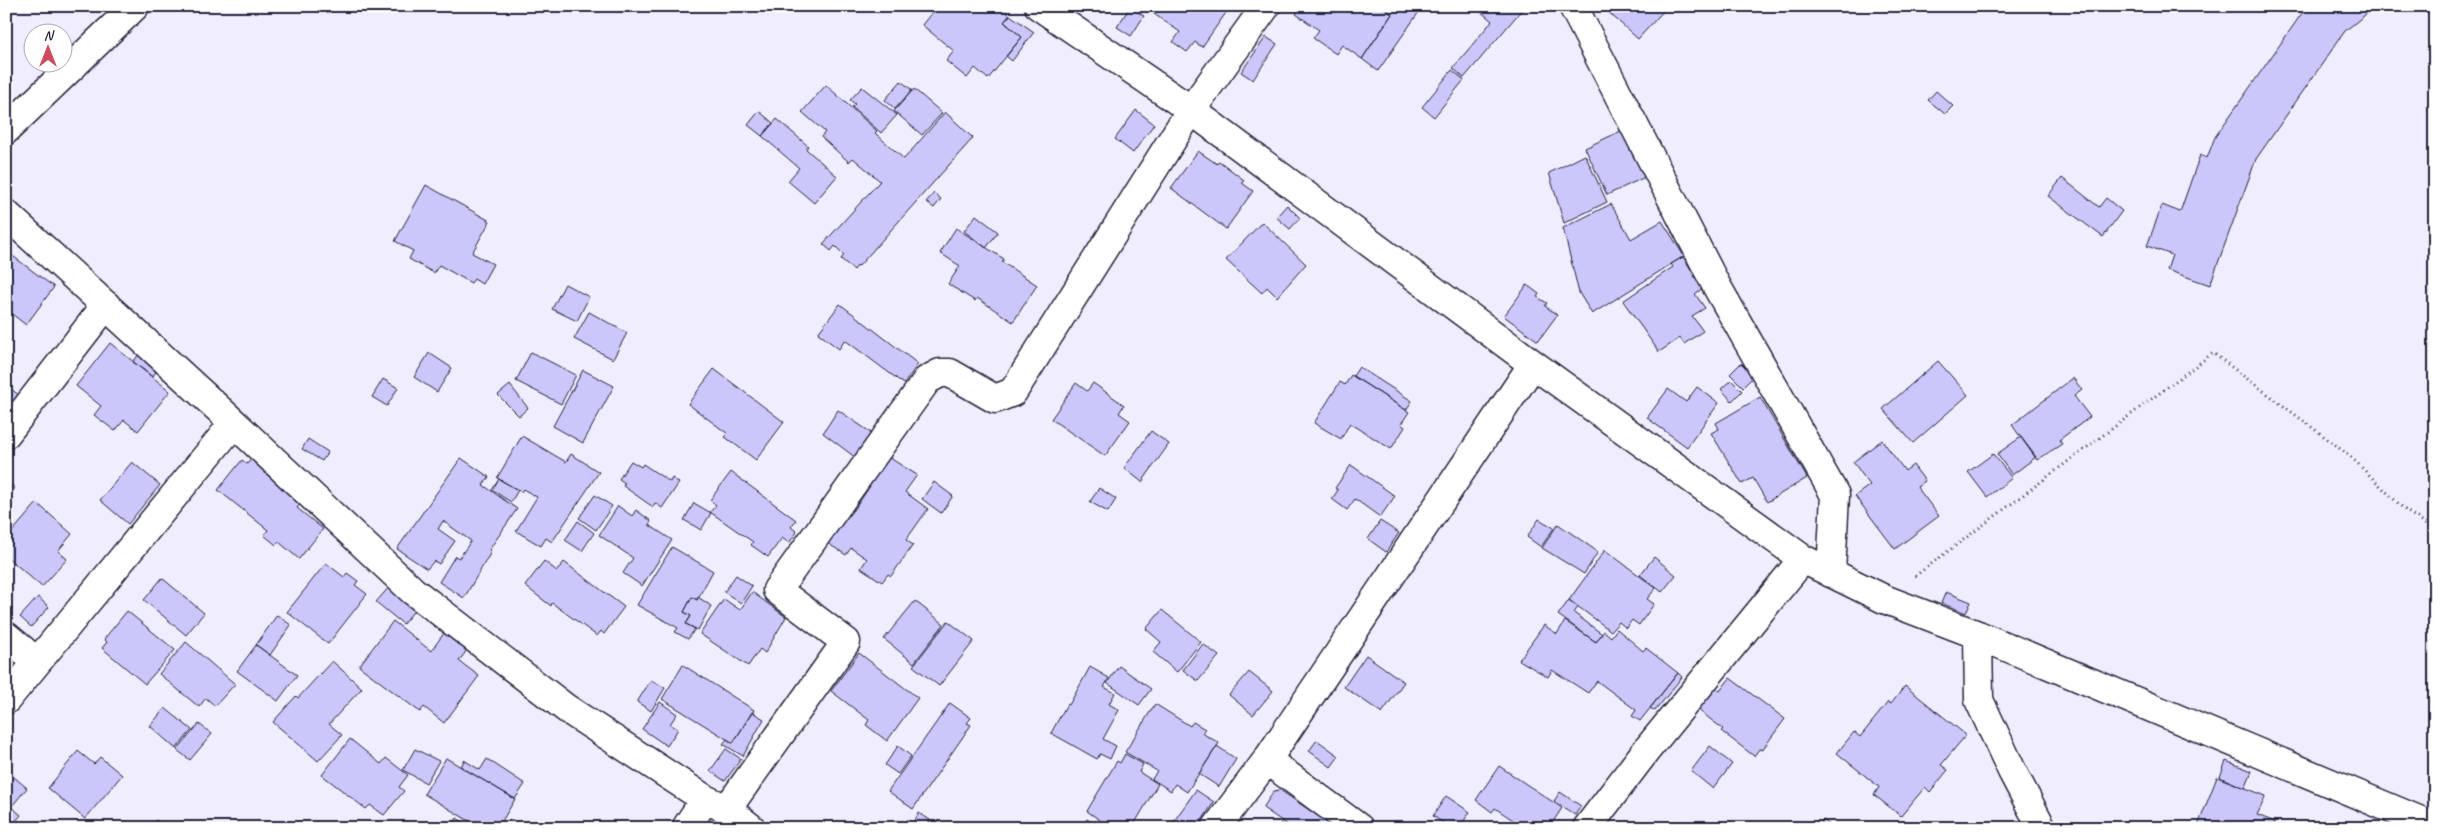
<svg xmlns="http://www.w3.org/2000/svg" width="2441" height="834" font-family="Caveat,sans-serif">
	<rect width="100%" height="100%" fill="#f0eefe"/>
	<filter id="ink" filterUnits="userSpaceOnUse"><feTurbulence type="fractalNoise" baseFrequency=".02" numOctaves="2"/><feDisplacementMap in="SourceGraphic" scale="10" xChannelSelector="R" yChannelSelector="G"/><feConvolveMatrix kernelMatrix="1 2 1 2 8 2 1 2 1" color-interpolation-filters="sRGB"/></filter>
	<g filter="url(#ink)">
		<path fill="#ccc7fa" stroke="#22223b" d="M937 6H984L988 10 991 6H999L1010 15 1004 22 1022 37 988 79 975 68 967 78 946 61 954 51 922 25Z
			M1092 6H1106L1102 13Z
			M1160 6H1229L1230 7 1202 47 1195 42 1187 52 1173 42 1180 32 1154 14Z
			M1302 6H1381L1392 14 1362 59 1342 45 1336 54 1313 38 1319 30 1296 14Z
			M1381 6H1423L1378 71 1362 59 1392 14Z
			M1474 6H1525L1464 78 1453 68 1492 21Z
			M1611 6H1664L1666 8 1638 39 1607 11Z
			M2307 6H2376L2345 31 2256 159 2210 285 2167 270 2172 255 2147 246 2162 205 2180 212 2200 155 2207 158 2215 137Z
			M1130 7 1144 16 1131 36 1117 27Z
			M1010 15 1034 32 1012 61 1006 56 1022 37 1004 22Z
			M1266 37 1277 44 1253 80 1241 72Z
			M1452 70 1464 80 1434 117 1422 107Z
			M901 81 912 90 895 109 885 100Z
			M826 85 868 123 877 131 875 133 904 159 945 112 973 138 859 266 858 265 854 270 841 259 844 255 835 246 831 251 823 244 880 181 853 158 849 162 821 137 825 132 802 112Z
			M862 87 897 115 881 133 852 107 855 104 850 100Z
			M914 89 942 113 922 135 894 111Z
			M1936 91 1953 106 1945 114 1928 100Z
			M1136 110 1154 124 1133 153 1115 139Z
			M759 111 773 123 762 136 748 125Z
			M777 119 808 146 806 149 837 176 814 203 788 181 799 168 762 136Z
			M1623 130 1645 177 1607 195 1585 148Z
			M1198 151 1217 164 1219 161 1244 180 1242 183 1253 191 1226 229 1171 188Z
			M1585 155 1607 202 1564 223 1549 173Z
			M2062 178 2099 207 2106 198 2122 211 2103 237 2048 196Z
			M426 185 490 221 472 253 493 264 482 284 474 279 471 283 439 265 434 273 409 259 413 251 395 241Z
			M934 193 941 199 934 208 926 202Z
			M1611 204 1631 239 1662 221 1684 256 1592 314 1579 293 1563 228Z
			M1287 205 1300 218 1290 229 1276 217Z
			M976 215 998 232 986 248 964 231Z
			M1262 222 1306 264 1277 297 1267 287 1262 293 1226 260Z
			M956 228 1004 259 1002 262 1037 285 1013 322 977 298 975 301 948 284 960 266 940 253Z
			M6 251 54 287 26 325 12 314 6 320Z
			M1683 257 1703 288 1695 294 1705 308 1692 316 1703 331 1684 344 1680 338 1659 352 1623 301 1673 267 1671 264Z
			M565 284 589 297 577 321 552 309Z
			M1527 285 1539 294 1537 297 1547 303 1545 306 1557 315 1538 341 1504 316Z
			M840 304 918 364 904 384 845 340 839 349 818 333Z
			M589 312 627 333 613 359 574 339Z
			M110 343 170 391 138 431 124 420 115 431 94 415 101 406 76 386Z
			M531 352 576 375 561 404 516 381Z
			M140 353 159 368 152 377 133 362Z
			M429 353 452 368 437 392 414 377Z
			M1938 361 1968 395 1913 443 1883 409Z
			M1741 363 1754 376 1743 387 1730 374Z
			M1359 367 1412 401 1406 410 1353 376Z
			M714 369 784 422 756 460 725 437 728 434 688 404Z
			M583 370 614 386 583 443 553 426Z
			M1351 375 1409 412 1401 424 1405 427 1391 449 1350 423 1341 439 1314 423 1340 382 1345 385Z
			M2073 378 2082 390 2074 396 2090 417 2059 440 2062 444 2037 460 2012 425Z
			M383 379 398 388 387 406 372 397Z
			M1731 380 1742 391 1732 401 1721 389Z
			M1076 383 1087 391 1093 383 1124 405 1119 413 1130 421 1105 456 1051 419Z
			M6 385 20 396 6 413Z
			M510 385 528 408 519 416 498 395Z
			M1697 387 1719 403 1687 447 1647 418 1668 389 1686 402Z
			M1760 397 1807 478 1767 502 1753 478 1742 484 1711 433 1719 429 1716 423Z
			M838 410 873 434 856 458 823 433Z
			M1151 431 1169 444 1142 482 1124 468Z
			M522 436 566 462 571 454 599 472 552 542 546 538 541 546 516 531 537 497 523 489 521 492 518 490 497 478Z
			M2021 437 2036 457 2012 475 1997 454Z
			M308 439 328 452 322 461 302 449Z
			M1882 440 1905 471 1913 465 1925 481 1917 487 1939 516 1895 549 1855 496 1870 485 1853 462Z
			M1993 454 2012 478 1987 497 1968 472Z
			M885 455 917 475 905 492 928 509 906 540 913 545 891 576 888 574 882 582 861 568 867 559 851 548 846 555 824 541 848 506 854 510 870 486 866 483Z
			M253 457 304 499 297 508 323 529 299 559 279 542 276 545 264 535 268 530 218 490 242 460 247 464Z
			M461 458 489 477 483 485 517 509 489 550 491 552 464 598 439 582 455 556 459 558 471 541 443 521 438 529 455 541 439 564 434 561 427 569 397 549Z
			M631 461 641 467 643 464 670 482 672 478 679 483 662 508 655 503 653 507 623 486 625 483 619 479Z
			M132 462 160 485 128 524 100 500Z
			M1351 465 1395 496 1380 517 1355 499 1347 510 1332 499 1338 490 1335 488Z
			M731 472 796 520 791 527 797 532 789 543 782 538 768 557 751 545 753 542 710 512 716 505 710 500Z
			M499 479 518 490 511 502 492 490Z
			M6 481 15 488 6 498Z
			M934 482 953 496 941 513 922 499Z
			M1099 488 1116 499 1108 512 1090 502Z
			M595 495 612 506 596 530 579 518Z
			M37 503 72 534 58 551 67 559 42 587 6 556V539Z
			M694 503 711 513 701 530 684 520Z
			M618 506 632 516 636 510 651 521 649 525 672 540 642 586 623 573 633 558 599 535Z
			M1539 519 1554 528 1541 547 1527 537Z
			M578 521 594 533 582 551 565 540Z
			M1380 521 1399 533 1386 552 1368 539Z
			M1558 524 1598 552 1584 574 1542 548Z
			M672 547 713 571 697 600 692 597 684 612 691 616 686 624 695 629 688 639 675 632 678 628 637 605Z
			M1605 550 1656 588 1647 599 1654 604 1639 625 1632 620 1626 628 1619 622 1611 631 1569 600Z
			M1654 557 1676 575 1662 592 1640 575Z
			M544 561 557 571 564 562 624 607 604 634 601 631 597 636 552 603 551 606 525 586Z
			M326 563 344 577 347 573 358 581 355 585 367 594 328 644 287 612Z
			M736 575 752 586 741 603 724 592Z
			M162 578 204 613 186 635 144 600Z
			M390 586 417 607 403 624 376 602Z
			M752 592 786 617 765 653 760 649 748 666 700 634 724 599 740 610Z
			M1946 592 1971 602 1966 613 1941 603Z
			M38 597 49 607 31 627 20 617Z
			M692 597 697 600 698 597 711 606 698 630 686 624 691 616 684 612Z
			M1569 600 1578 607 1574 613 1602 634 1596 642 1558 615Z
			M915 601 944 624 914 663 884 639Z
			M1162 610 1201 642 1177 672 1153 652 1161 642 1146 629Z
			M127 611 175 650 145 684 102 648 107 642 104 639Z
			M277 615 291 625 270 655 256 645Z
			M393 621 431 651 447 629 470 646 459 661 479 676 444 723 424 707 420 712 359 666Z
			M948 621 974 641 939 686 913 666Z
			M1565 621 1596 642 1604 631 1611 637 1617 629 1643 651 1646 648 1678 673 1640 721 1632 716 1636 710 1597 681 1588 693 1552 670 1548 677 1519 660 1544 625 1557 634Z
			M186 642 235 684 215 706 206 698 199 707 159 674Z
			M1203 644 1219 656 1198 681 1183 670Z
			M256 645 297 675 278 701 237 671Z
			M859 653 918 698 887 741 866 725 869 720 831 691Z
			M1366 655 1404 682 1382 713 1344 687Z
			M332 661 362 688 329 724 342 735 318 761 273 722 296 696 298 698Z
			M683 665 754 710 733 743 662 699Z
			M1119 666 1151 689 1139 705 1107 683Z
			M1090 667 1109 678 1104 687 1115 693 1109 704 1119 710 1103 739 1116 746 1110 759 1100 754 1097 759 1051 733 1067 704 1069 705Z
			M1249 672 1273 691 1253 715 1229 695Z
			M1678 673 1682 677 1655 711 1650 708Z
			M1730 678 1785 719 1762 750 1759 749 1754 756 1721 731 1723 729 1697 709 1714 687 1720 691Z
			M651 680 665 688 651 711 637 702Z
			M1905 686 1966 735 1941 765 1948 770 1930 792 1925 787 1901 816 1874 795 1879 787 1837 753 1854 732 1860 737 1888 702 1891 704Z
			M660 702 677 714 670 724 678 729 667 746 642 729Z
			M950 703 971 718 967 723 971 725 913 809 888 791Z
			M1155 704 1190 726 1193 722 1205 729 1202 733 1219 743 1187 792 1175 784 1171 791 1152 779 1157 771 1125 752Z
			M165 708 192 730 176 749 150 726Z
			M752 712 764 719 743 756 723 744 727 739 733 743Z
			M199 724 212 734 190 760 177 750Z
			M350 739 381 764 386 758 408 775 399 787 404 791 384 815 370 805 366 809 322 775Z
			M1317 740 1339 756 1331 767 1309 751Z
			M898 746 911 756 898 774 885 765Z
			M1217 746 1236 759 1219 787 1199 774Z
			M1710 746 1732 764 1713 789 1691 771Z
			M415 749 439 761 426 783 403 770Z
			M726 749 741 759 725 781 710 771Z
			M78 751 94 764 100 757 122 775 85 819 48 788Z
			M1125 754 1143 764 1139 772 1158 784 1132 828H1111L1087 811 1117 761 1120 763Z
			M446 758 515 799 498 828H481L424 794Z
			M487 759 525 784 515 799 461 767 464 760 480 770Z
			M2226 761 2252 771 2245 788 2220 777Z
			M1499 766 1562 808 1549 828H1525L1495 808 1492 812 1476 800Z
			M7 771 27 788 12 806 6 801Z
			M2217 777 2266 796 2257 815 2275 822 2273 828H2197Z
			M1196 790 1214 802 1197 828H1169Z
			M1280 790 1334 827V828H1292L1263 808 1274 791Z
			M1560 792 1581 806 1575 815 1554 801Z
			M1446 796 1470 812 1459 828H1451L1433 816Z
			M6 802 21 815 10 828H6Z
			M919 813 930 820 925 828H910Z
			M457 818 471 828H451Z
			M1087 819 1100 828H1080Z
			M156 820 165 828H149Z
			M1823 820 1833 827 1832 828H1817Z
			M1282 821 1292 828 1279 826Z
			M1491 822 1500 828H1487Z"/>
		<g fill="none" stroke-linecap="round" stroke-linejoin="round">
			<defs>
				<path id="street" d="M1039 6 1191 110 1533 364 1803 559 1884 599 1978 635 2435 827
					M1573 6 1716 285 1835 495 1831 573
					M6 130 135 6
					M6 214 234 423 413 591 567 709 705 799 727 809 751 828
					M6 434 106 305
					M1978 635 1979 700 2012 771 2042 828
					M6 636 37 662
					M6 700 234 423
					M1267 760 1359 828
					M727 809 846 642 777 590 927 380 940 373H950L995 399 1013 392 1191 110 1266 6
					M686 828 705 799
					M1216 828 1267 760 1533 364
					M1587 828 1645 752 1803 559"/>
			</defs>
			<use href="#street" stroke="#22223b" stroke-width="31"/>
			<path stroke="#22223b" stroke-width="3" stroke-dasharray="1 4" stroke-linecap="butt" d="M1915 576 2213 353 2350 456 2406 511 2435 529"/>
			<use href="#street" stroke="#fff" stroke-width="28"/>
		</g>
	</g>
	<rect width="2441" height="834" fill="none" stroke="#fff" stroke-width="25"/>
	<rect x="12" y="12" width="2416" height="809" fill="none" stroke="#22223b" stroke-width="2" filter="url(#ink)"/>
	<g transform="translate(48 48)"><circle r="24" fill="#ffffff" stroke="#a7a7b1"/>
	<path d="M0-4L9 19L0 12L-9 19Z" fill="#d1495b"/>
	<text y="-8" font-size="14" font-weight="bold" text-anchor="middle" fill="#22223b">N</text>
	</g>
</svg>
